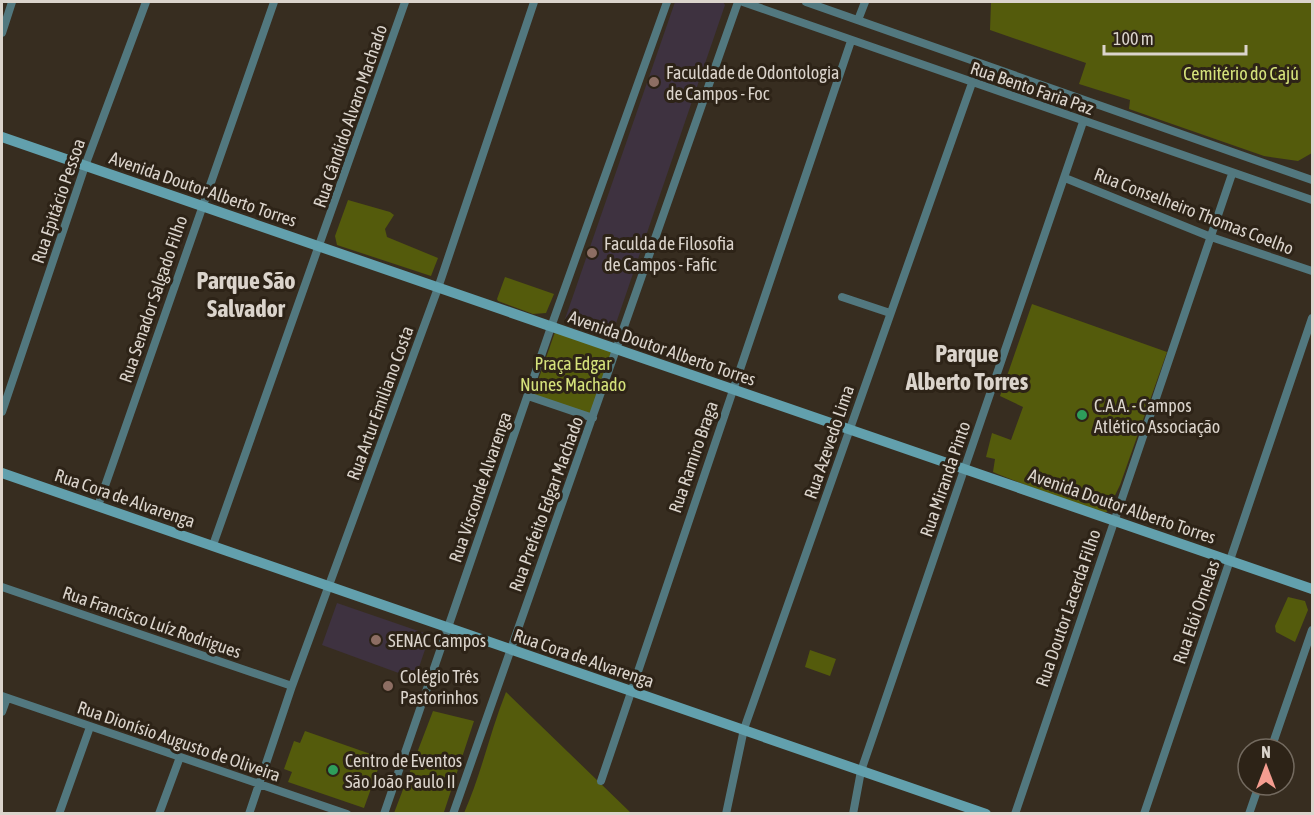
<svg xmlns="http://www.w3.org/2000/svg" width="1314" height="815" viewBox="0 0 1314 815" font-family="'Asap Condensed',sans-serif">
	<rect width="100%" height="100%" fill="#372d20"/>
	<path fill="#3e3240" d="M 675,2 L 723,2 L 725,5 L 612,335 L 565,319 Z
		M 337,603 L 430,635 L 415,679 L 322,645 Z"/>
	<path fill="#545b0c" d="M 991,2 L 1312,2 L 1312,153 L 1298,161 L 1264,156 L 1129,109 L 1130,100 L 1079,84 L 1086,63 L 990,30 Z
		M 348,200 L 390,212 L 394,215 L 385,229 L 387,237 L 438,258 L 431,276 L 337,245 L 335,236 Z
		M 505,277 L 554,294 L 546,313 L 533,314 L 498,301 L 497,299 Z
		M 1032,304 L 1167,352 L 1120,485 L 1107,512 L 1096,512 L 1000,475 L 993,472 L 995,459 L 986,457 L 992,433 L 1011,440 L 1023,407 L 1000,396 Z
		M 555,332 L 613,352 L 591,415 L 533,395 Z
		M 1288,597 L 1305,601 L 1308,610 L 1295,642 L 1276,632 L 1275,626 Z
		M 810,650 L 836,659 L 830,676 L 805,667 Z
		M 506,692 L 631,813 L 464,813 C 481,775 490,732 506,692 Z
		M 433,711 L 474,721 L 444,812 L 394,813 Z
		M 305,731 L 382,758 L 364,808 L 288,782 L 292,772 L 284,769 L 294,741 L 300,743 Z"/>
	<g fill="none" stroke-linecap="round" stroke-linejoin="round">
		<path stroke="#52787f" stroke-width="8" d="M 743,2 L 1312,200
			M 806,2 L 1312,180
			M 858,20 L 865,2
			M 2,33 L 12,2
			M 1065,178 L 1211,237 L 1312,271
			M 842,297 L 890,313
			M 528,396 L 593,418
			M 2,412 L 85,166 L 146,2
			M 98,506 L 274,2
			M 213,545 L 405,2
			M 2,587 L 292,686
			M 2,696 L 347,814
			M 2,712 L 7,698
			M 1271,749 L 1312,630
			M 601,781 L 851,41
			M 59,814 L 90,727
			M 159,814 L 180,757
			M 249,814 L 292,686 L 438,288 L 534,2
			M 384,814 L 551,327 L 667,2
			M 453,814 L 738,2
			M 726,814 L 744,729 L 972,83
			M 853,814 L 861,771 L 1083,122
			M 1015,814 L 1232,174
			M 1144,814 L 1312,318
			M 1249,814 L 1259,785"/>
		<path stroke="#62a0ad" stroke-width="10" d="M 2,137 L 1312,589
			M 2,473 L 986,814"/>
	</g>
	<g fill="#8d6e63" stroke="#2d2317" stroke-width="2">
		<circle cx="654" cy="82" r="6"/>
		<circle cx="592" cy="253" r="6"/>
		<circle cx="376" cy="640" r="6"/>
		<circle cx="388" cy="686" r="6"/>
	</g>
	<g fill="#2e9e5b" stroke="#2d2317" stroke-width="2">
		<circle cx="1082" cy="415" r="6"/>
		<circle cx="333" cy="770" r="6"/>
	</g>
	<g text-anchor="middle" dominant-baseline="central" stroke-width="6" stroke-linejoin="round" paint-order="stroke">
		<g font-size="18" fill="#dbd4cc" stroke="#2d2317" text-anchor="start">
			<text x="666" y="72">Faculdade de Odontologia<tspan x="666" dy="21">de Campos - Foc</tspan></text>
			<text x="604" y="243">Faculda de Filosofia<tspan x="604" dy="21">de Campos - Fafic</tspan></text>
			<text x="1094" y="405">C.A.A. - Campos<tspan x="1094" dy="21">Atlético Associação</tspan></text>
			<text x="388" y="640">SENAC Campos</text>
			<text x="400" y="676">Colégio Três<tspan x="400" dy="21">Pastorinhos</tspan></text>
			<text x="345" y="760">Centro de Eventos<tspan x="345" dy="21">São João Paulo II</tspan></text>
		</g>
		<g font-size="18" fill="#d5e27b" stroke="#2d2317">
			<text x="1241" y="73">Cemitério do Cajú</text>
			<text x="573" y="363">Praça Edgar<tspan x="573" dy="21">Nunes Machado</tspan></text>
		</g>
		<g font-size="18" fill="#dbd4cc" stroke="#2d2317">
			<text transform="translate(1032 88) rotate(19)">Rua Bento Faria Paz</text>
			<text transform="translate(350 116) rotate(-71)">Rua Cândido Alvaro Machado</text>
			<text transform="translate(203 189) rotate(19)">Avenida Doutor Alberto Torres</text>
			<text transform="translate(58 201) rotate(-71)">Rua Epitácio Pessoa</text>
			<text transform="translate(1194 211) rotate(21)">Rua Conselheiro Thomas Coelho</text>
			<text transform="translate(153 299) rotate(-71)">Rua Senador Salgado Filho</text>
			<text transform="translate(662 348) rotate(19)">Avenida Doutor Alberto Torres</text>
			<text transform="translate(380 403) rotate(-70)">Rua Artur Emiliano Costa</text>
			<text transform="translate(829 442) rotate(-71)">Rua Azevedo Lima</text>
			<text transform="translate(693 457) rotate(-71)">Rua Ramiro Braga</text>
			<text transform="translate(945 479) rotate(-71)">Rua Miranda Pinto</text>
			<text transform="translate(480 487) rotate(-71)">Rua Visconde Alvarenga</text>
			<text transform="translate(125 498) rotate(19)">Rua Cora de Alvarenga</text>
			<text transform="translate(546 504) rotate(-70)">Rua Prefeito Edgar Machado</text>
			<text transform="translate(1122 506) rotate(19)">Avenida Doutor Alberto Torres</text>
			<text transform="translate(1068 608) rotate(-71)">Rua Doutor Lacerda Filho</text>
			<text transform="translate(1196 612) rotate(-71)">Rua Elói Ornelas</text>
			<text transform="translate(152 622) rotate(19)">Rua Francisco Luíz Rodrigues</text>
			<text transform="translate(584 658) rotate(19)">Rua Cora de Alvarenga</text>
			<text transform="translate(179 741) rotate(19)">Rua Dionísio Augusto de Oliveira</text>
		</g>
		<g font-size="24" font-weight="bold" fill="#dbd4cc" stroke="#2d2317">
			<text x="246" y="280">Parque São<tspan x="246" dy="28">Salvador</tspan></text>
			<text x="967" y="353">Parque<tspan x="967" dy="28">Alberto Torres</tspan></text>
		</g>
	</g>
	<rect width="1314" height="815" fill="none" stroke="#dbd4cc" stroke-width="6"/>
	<g transform="translate(1266 767)"><circle r="28" fill="#2d2317" stroke="#736a5f" stroke-width="1.5"/>
	<path d="M0-4.5L10 22L0 15L-10 22Z" fill="#f59d90"/>
	<text y="-9" font-size="16" font-weight="bold" text-anchor="middle" fill="#dbd4cc">N</text>
	</g>
	<path d="M1104 45v9h142v-9" fill="none" stroke="#dbd4cc" stroke-width="3"/>
	<text x="1113" y="45" font-size="18" fill="#dbd4cc" stroke="#2d2317" stroke-width="4.5" paint-order="stroke">100 m</text>
</svg>
